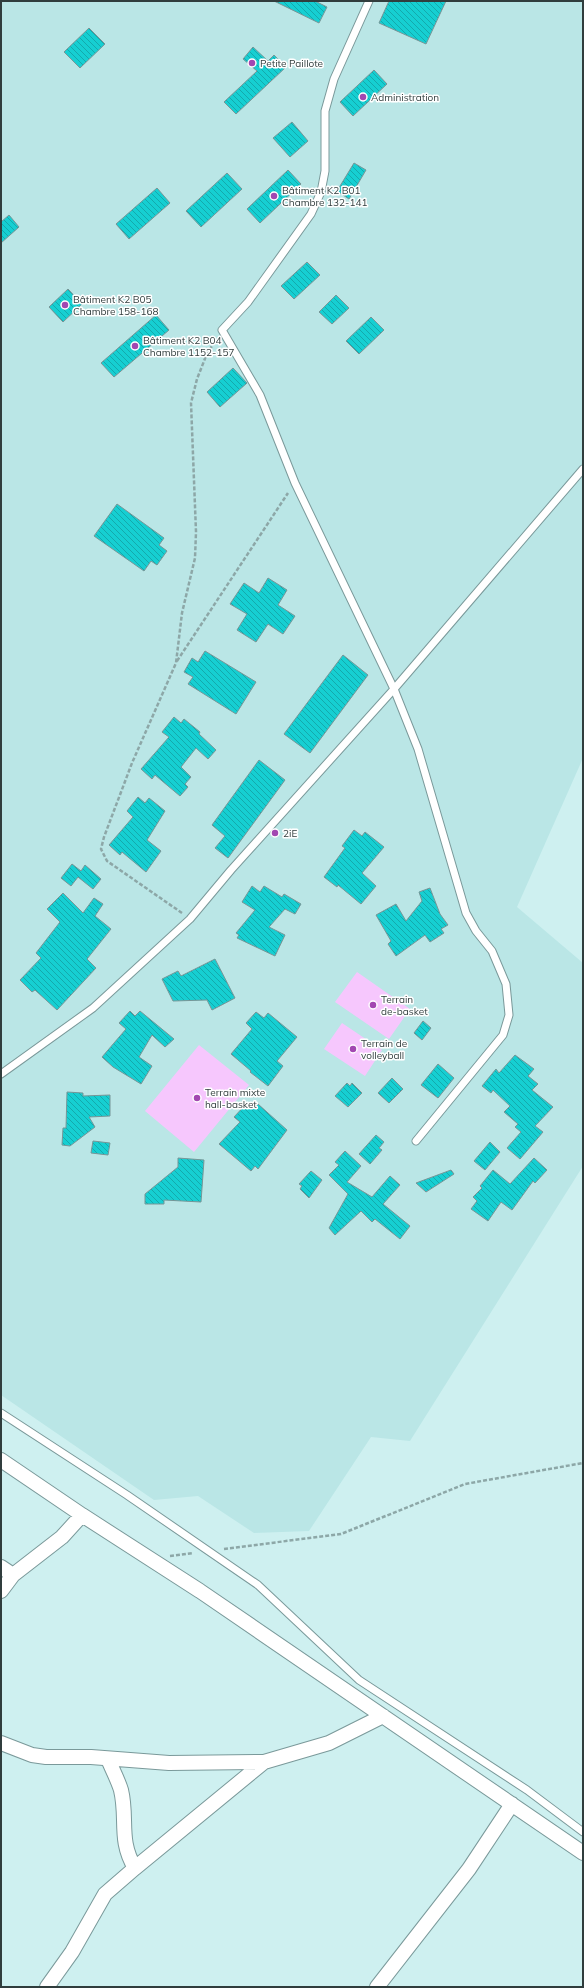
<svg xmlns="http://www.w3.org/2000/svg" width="584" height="1988" viewBox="0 0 584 1988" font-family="Mulish,sans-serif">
	<defs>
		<pattern id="building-back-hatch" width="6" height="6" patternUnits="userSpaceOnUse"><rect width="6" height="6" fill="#16cfd2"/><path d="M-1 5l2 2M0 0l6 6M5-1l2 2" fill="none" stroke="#14a9ac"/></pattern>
	</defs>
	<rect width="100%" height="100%" fill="#cef0f0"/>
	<path fill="#bae6e6" d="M 1,1 L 583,1 L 583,758 L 517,907 L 583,963 L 583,1166 L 410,1441 L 371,1437 L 309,1531 L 254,1533 L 198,1496 L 154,1500 L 1,1395 Z"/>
	<path fill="#f6c7fd" d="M 357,972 L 410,1009 L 389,1039 L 335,1002 Z
		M 342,1023 L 382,1050 L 365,1076 L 324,1049 Z
		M 199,1045 L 249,1085 L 194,1152 L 145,1111 Z"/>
	<path fill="url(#building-back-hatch)" stroke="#779697" d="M 274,1 L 315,1 L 327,7 L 319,23 Z
		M 389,1 L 446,1 L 426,44 L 379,23 Z
		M 89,28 L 105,44 L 80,68 L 64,52 Z
		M 253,47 L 268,61 L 274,55 L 286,67 L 236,114 L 224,102 L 257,71 L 243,59 Z
		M 374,70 L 387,84 L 353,116 L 340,102 Z
		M 292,122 L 308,141 L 290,157 L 273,138 Z
		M 354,163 L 366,170 L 349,199 L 337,191 Z
		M 288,170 L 301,184 L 260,223 L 247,209 Z
		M 227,173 L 242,189 L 201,227 L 186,211 Z
		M 157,188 L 170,203 L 129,239 L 116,224 Z
		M 9,215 L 19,227 L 1,243 L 1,222 Z
		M 307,262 L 320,275 L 294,299 L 281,286 Z
		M 68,289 L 82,304 L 63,322 L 49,307 Z
		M 336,295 L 349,308 L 332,324 L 319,312 Z
		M 156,315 L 169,330 L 114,377 L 101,363 Z
		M 371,317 L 384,330 L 359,354 L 346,341 Z
		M 233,368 L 247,383 L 220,407 L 207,392 Z
		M 117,504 L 164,538 L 159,545 L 167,551 L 157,565 L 151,561 L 144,571 L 94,536 Z
		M 268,578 L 287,590 L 278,605 L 295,616 L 283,634 L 268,624 L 256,642 L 237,630 L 247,614 L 230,604 L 244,583 L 259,593 Z
		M 205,651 L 256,682 L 236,714 L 188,684 L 193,677 L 184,672 L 192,658 L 198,662 Z
		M 343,655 L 368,675 L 310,753 L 284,734 Z
		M 174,717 L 181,723 L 184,719 L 200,732 L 199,734 L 216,750 L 208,759 L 196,748 L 181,767 L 191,777 L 185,784 L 188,787 L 180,796 L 155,775 L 152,779 L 141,769 L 169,737 L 162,732 Z
		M 259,760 L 285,780 L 228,858 L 215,848 L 225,836 L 212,825 Z
		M 138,797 L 145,803 L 149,798 L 165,811 L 147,840 L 161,851 L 146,872 L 122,852 L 120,855 L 109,845 L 133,817 L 127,811 Z
		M 354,830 L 362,836 L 365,832 L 384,847 L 362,873 L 376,886 L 361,904 L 338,885 L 337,887 L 324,877 L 345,848 L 342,846 Z
		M 72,864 L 81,871 L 85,865 L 101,879 L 93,889 L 78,877 L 71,886 L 61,878 Z
		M 252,886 L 260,892 L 264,886 L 282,897 L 284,894 L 301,904 L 295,914 L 285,909 L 269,927 L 285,935 L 275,956 L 237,938 L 239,935 L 236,933 L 255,910 L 242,902 Z
		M 430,888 L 440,914 L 448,925 L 441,929 L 444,933 L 430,942 L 425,935 L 396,956 L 388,944 L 391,941 L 376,915 L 396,904 L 406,921 L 422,901 L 419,892 Z
		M 63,893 L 83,913 L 94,898 L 103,904 L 95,916 L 111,929 L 87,959 L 96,968 L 57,1010 L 35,990 L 32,992 L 20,980 L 41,958 L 36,953 L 60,922 L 47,909 Z
		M 215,959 L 235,998 L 212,1010 L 207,1000 L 173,1001 L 162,979 L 178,971 L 181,976 Z
		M 130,1011 L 135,1016 L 140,1011 L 174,1039 L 165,1047 L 152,1035 L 139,1057 L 152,1066 L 141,1084 L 113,1067 L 102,1057 L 126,1029 L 119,1023 Z
		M 256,1012 L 264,1018 L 268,1013 L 297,1037 L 277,1061 L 283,1066 L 268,1086 L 250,1072 L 251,1071 L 231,1054 L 252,1029 L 246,1023 Z
		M 423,1021 L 431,1028 L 422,1040 L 414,1033 Z
		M 515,1055 L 534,1069 L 528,1076 L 538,1084 L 532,1090 L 553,1107 L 535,1126 L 543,1132 L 520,1159 L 507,1148 L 521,1132 L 515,1127 L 518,1124 L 504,1112 L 510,1106 L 493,1090 L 491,1093 L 482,1086 L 496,1069 L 499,1073 Z
		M 438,1064 L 454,1078 L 438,1098 L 421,1085 Z
		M 392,1078 L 403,1089 L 389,1103 L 378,1093 Z
		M 347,1083 L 350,1086 L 352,1083 L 362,1093 L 348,1107 L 335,1096 Z
		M 67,1092 L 83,1093 L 83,1096 L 110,1095 L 110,1116 L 89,1117 L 95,1127 L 70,1146 L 62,1145 L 63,1128 L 66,1128 Z
		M 247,1103 L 253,1109 L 258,1104 L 287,1130 L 258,1169 L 255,1166 L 251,1171 L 219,1144 L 240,1122 L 234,1117 Z
		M 376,1135 L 384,1142 L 379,1148 L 382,1150 L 370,1164 L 359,1154 Z
		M 93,1141 L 110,1143 L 108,1155 L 91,1153 Z
		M 490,1142 L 500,1152 L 485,1170 L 474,1161 Z
		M 345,1151 L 361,1166 L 347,1182 L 372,1197 L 390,1176 L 400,1185 L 383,1204 L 410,1226 L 400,1239 L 375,1219 L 372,1222 L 361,1211 L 335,1235 L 329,1228 L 348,1194 L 329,1175 L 339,1165 L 335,1162 Z
		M 178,1158 L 204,1160 L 201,1202 L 164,1200 L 164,1204 L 145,1204 L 145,1194 L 178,1167 Z
		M 534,1158 L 547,1170 L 535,1183 L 533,1181 L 512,1210 L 501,1202 L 488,1221 L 471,1209 L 477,1201 L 473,1197 L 482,1188 L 480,1186 L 493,1170 L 510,1184 Z
		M 451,1170 L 454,1174 L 426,1192 L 416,1183 Z
		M 311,1171 L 322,1180 L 309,1198 L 300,1189 L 302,1186 L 299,1184 Z"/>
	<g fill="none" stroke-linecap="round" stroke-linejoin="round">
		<g stroke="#7a999a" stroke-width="9">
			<path id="service" d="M 369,1 L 334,79 L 325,111 L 325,171 L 321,192 L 311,214 L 248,302 L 222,330 L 260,395 L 295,483 L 394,689 L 418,749 L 466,913 L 476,931 L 492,951 L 506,984 L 509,1015 L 503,1035 L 416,1141
				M 1,1074 L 93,1008 L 190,919 L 231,870 L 394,689 L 583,469
				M 1,1413 L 127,1495 L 258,1585 L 359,1680 L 527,1790 L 583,1832"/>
		</g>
		<g stroke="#7a999a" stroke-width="16">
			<path id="minor" d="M 1,1460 L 82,1515 L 200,1591 L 583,1853
				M 1,1567 L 13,1575
				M 1,1591 L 13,1575 L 62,1537 L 82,1515
				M 1,1743 L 32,1755 L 46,1757 L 91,1757 L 169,1763 L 264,1762 L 329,1743 L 383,1716
				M 108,1759 C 112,1769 118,1780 121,1790 C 128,1819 118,1840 135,1868 L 264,1762
				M 47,1987 L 72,1952 L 105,1894 L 135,1868
				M 377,1987 L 469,1869 L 512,1804"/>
		</g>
		<path stroke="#8da7a7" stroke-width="2.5" stroke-dasharray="4 2" stroke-linecap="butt" d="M 177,661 L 288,493
			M 182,913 L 107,861 L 101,849 L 104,837 L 132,763 L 176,663 L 182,613 L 195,558 L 196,532 L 191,403 L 197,379 L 206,356 L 216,339
			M 224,1549 L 341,1534 L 465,1484 L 583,1463
			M 170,1556 L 193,1553"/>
		<use href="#service" stroke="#fff" stroke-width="7"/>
		<use href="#minor" stroke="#fff" stroke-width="14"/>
	</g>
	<g fill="#a247b1" stroke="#fff" stroke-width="1.5">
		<circle cx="252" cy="63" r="4"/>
		<circle cx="363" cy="97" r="4"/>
		<circle cx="274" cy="196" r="4"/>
		<circle cx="65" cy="305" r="4"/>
		<circle cx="135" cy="346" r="4"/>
		<circle cx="275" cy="833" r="4"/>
		<circle cx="373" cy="1005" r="4"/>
		<circle cx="353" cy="1049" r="4"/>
		<circle cx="197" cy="1098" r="4"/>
	</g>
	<g text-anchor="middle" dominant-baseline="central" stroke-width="3" stroke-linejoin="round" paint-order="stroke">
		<g font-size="10" fill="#303d3d" stroke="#fff" text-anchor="start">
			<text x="260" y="63">Petite Paillote</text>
			<text x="371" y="97">Administration</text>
			<text x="282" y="190">Bâtiment K2 B01<tspan x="282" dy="12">Chambre 132-141</tspan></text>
			<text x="73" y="299">Bâtiment K2 B05<tspan x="73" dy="12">Chambre 158-168</tspan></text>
			<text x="143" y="340">Bâtiment K2 B04<tspan x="143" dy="12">Chambre 1152-157</tspan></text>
			<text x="283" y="833">2iE</text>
			<text x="381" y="999">Terrain<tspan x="381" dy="12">de-basket</tspan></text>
			<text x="361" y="1043">Terrain de<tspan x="361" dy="12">volleyball</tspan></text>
			<text x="205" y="1092">Terrain mixte<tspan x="205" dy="12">hall-basket</tspan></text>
		</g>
	</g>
	<rect width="584" height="1988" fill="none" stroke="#303d3d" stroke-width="4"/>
</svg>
